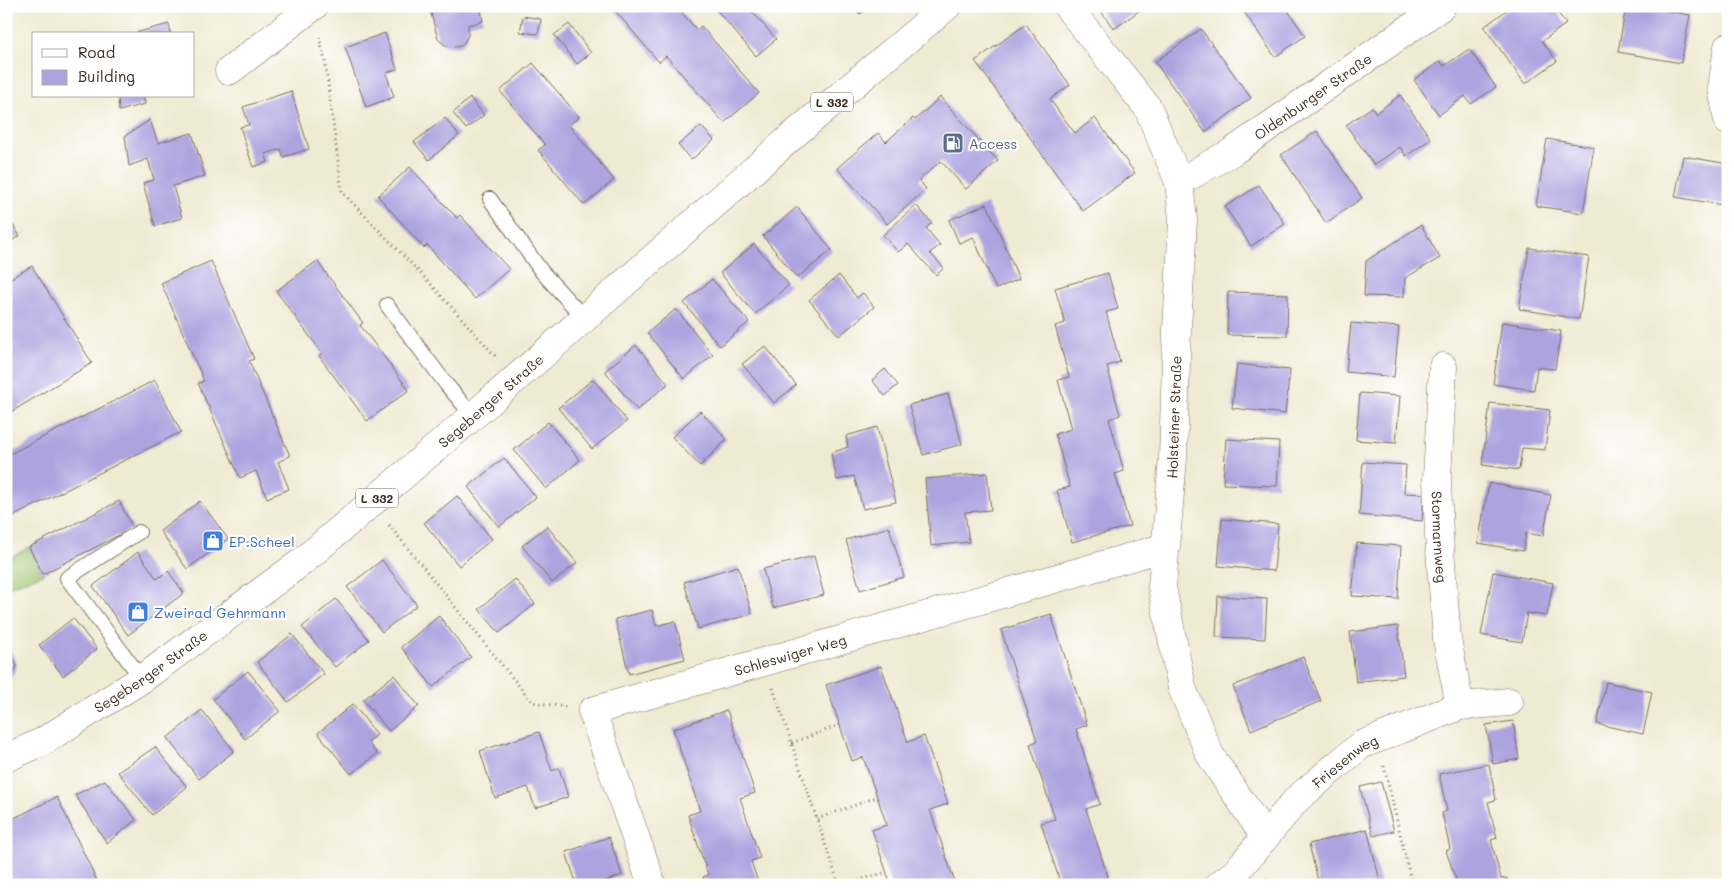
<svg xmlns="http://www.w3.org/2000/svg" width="1734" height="891" viewBox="0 0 1734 891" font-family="Mali,sans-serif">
	<rect width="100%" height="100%" fill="#fff"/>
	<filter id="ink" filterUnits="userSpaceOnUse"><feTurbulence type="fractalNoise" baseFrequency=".02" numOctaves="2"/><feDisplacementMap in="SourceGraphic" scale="10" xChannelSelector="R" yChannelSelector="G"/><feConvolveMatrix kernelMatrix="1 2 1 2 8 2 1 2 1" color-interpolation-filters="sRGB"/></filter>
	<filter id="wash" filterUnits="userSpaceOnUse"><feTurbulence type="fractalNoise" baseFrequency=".0096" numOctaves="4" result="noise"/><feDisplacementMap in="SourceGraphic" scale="20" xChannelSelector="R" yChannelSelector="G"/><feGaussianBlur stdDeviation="1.12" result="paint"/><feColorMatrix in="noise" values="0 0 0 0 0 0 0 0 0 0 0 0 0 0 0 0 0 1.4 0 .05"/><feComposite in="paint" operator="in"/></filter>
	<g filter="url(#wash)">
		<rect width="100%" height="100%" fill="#efead2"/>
		<path fill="#9ec36e" stroke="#6c7646" d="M 29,547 L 43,574 L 6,588 L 6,560 Z"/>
		<g id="blocks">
			<path fill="#aca3df" d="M 429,6 L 480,6 L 483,21 L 468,25 L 468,36 L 462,45 L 457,47 L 446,46 L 438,39 Z
				M 611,6 L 676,6 L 697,30 L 701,26 L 759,93 L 724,123 L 666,56 L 659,62 Z
				M 713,6 L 747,6 L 776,39 L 756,56 Z
				M 853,6 L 870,6 L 860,14 Z
				M 1097,6 L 1137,6 L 1140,10 L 1114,29 Z
				M 1255,6 L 1285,6 L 1305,36 L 1275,57 L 1245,13 Z
				M 1512,6 L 1553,6 L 1566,24 L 1542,41 L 1557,61 L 1525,84 L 1484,27 Z
				M 1626,6 L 1639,6 L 1690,15 L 1681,63 L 1618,52 Z
				M 523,16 L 541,19 L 538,34 L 520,32 Z
				M 169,24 L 171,34 L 135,34 L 135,33 Z
				M 569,24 L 591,53 L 577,64 L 554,35 Z
				M 1026,24 L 1070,85 L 1050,99 L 1061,115 L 1075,133 L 1095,118 L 1135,173 L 1083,211 L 975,61 Z
				M 1201,29 L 1251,98 L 1205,132 L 1155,62 Z
				M 385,33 L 397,69 L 386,73 L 394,97 L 366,107 L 345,47 Z
				M 1469,49 L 1496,87 L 1471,104 L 1465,96 L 1439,115 L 1414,80 L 1440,61 L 1444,66 Z
				M 533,63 L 579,117 L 569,125 L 614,180 L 584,205 L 538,150 L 545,145 L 500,91 Z
				M 291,91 L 309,149 L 283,157 L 281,149 L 265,154 L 268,162 L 253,167 L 240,127 L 249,125 L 243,107 Z
				M 1400,95 L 1431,139 L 1406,156 L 1400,147 L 1374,165 L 1346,125 L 1372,107 L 1376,113 Z
				M 143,96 L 145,104 L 119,111 L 118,97 Z
				M 940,97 L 998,161 L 966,189 L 941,161 L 919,180 L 926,189 L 887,224 L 837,168 L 878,133 L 886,142 L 913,118 L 915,120 Z
				M 470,98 L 484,115 L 466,129 L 453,113 Z
				M 6,102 L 12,112 L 6,116 Z
				M 445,118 L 459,135 L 429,160 L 414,142 Z
				M 150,120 L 158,143 L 192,133 L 205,176 L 173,186 L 182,218 L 155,226 L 143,183 L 154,180 L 148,159 L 129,166 L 125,136 Z
				M 701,126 L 714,140 L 691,160 L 678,145 Z
				M 1317,131 L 1362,198 L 1326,223 L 1281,155 Z
				M 1547,139 L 1594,147 L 1583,213 L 1536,206 Z
				M 1683,156 L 1728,164 L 1728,206 L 1675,197 Z
				M 410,167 L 457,218 L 460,215 L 509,269 L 475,299 L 427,245 L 424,248 L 378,196 Z
				M 1259,185 L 1285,224 L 1251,246 L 1225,207 Z
				M 987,204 L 1019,279 L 996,289 L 973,237 L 959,243 L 949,220 Z
				M 916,205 L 932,223 L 926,228 L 940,245 L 930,253 L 944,268 L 936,275 L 908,244 L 898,252 L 883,235 Z
				M 797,207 L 832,250 L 797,278 L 763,236 Z
				M 6,214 L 20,236 L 6,244 Z
				M 1421,225 L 1440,258 L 1405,278 L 1404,297 L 1364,296 L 1366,261 Z
				M 754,244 L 789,285 L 755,314 L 720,273 Z
				M 1529,248 L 1589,257 L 1579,319 L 1519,309 Z
				M 211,261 L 254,359 L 249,361 L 290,456 L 278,462 L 289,489 L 267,498 L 256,471 L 240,478 L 198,383 L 204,381 L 161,283 Z
				M 317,261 L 363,323 L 360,325 L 409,390 L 367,421 L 319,356 L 322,353 L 276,291 Z
				M 32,266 L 92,363 L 6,415 L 6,281 Z
				M 1108,273 L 1118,309 L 1106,312 L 1120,362 L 1107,366 L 1120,415 L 1109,419 L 1124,471 L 1115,474 L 1130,526 L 1072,542 L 1057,490 L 1070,487 L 1055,434 L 1071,429 L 1058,380 L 1069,377 L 1055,326 L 1065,323 L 1055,288 Z
				M 839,275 L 857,298 L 863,293 L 874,307 L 839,336 L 809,300 Z
				M 712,279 L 749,322 L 720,346 L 684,303 Z
				M 1228,292 L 1288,294 L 1287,336 L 1227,335 Z
				M 676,309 L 713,355 L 684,379 L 647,333 Z
				M 1502,322 L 1561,331 L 1555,369 L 1537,367 L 1534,390 L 1493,384 Z
				M 1351,323 L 1399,327 L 1394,377 L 1346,372 Z
				M 636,345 L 668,384 L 637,410 L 605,371 Z
				M 765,346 L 796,385 L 774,403 L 742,364 Z
				M 1237,364 L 1290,370 L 1285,414 L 1232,408 Z
				M 885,369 L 898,385 L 885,396 L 872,380 Z
				M 593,379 L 627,421 L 592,449 L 558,408 Z
				M 155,380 L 181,432 L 6,520 L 6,456 Z
				M 1360,393 L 1400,396 L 1396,443 L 1356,440 Z
				M 948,394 L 962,444 L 923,455 L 909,405 Z
				M 1490,403 L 1550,410 L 1545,450 L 1522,448 L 1519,470 L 1482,465 Z
				M 700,411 L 727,439 L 700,466 L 672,437 Z
				M 548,422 L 580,460 L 546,489 L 514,450 Z
				M 877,427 L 896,502 L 863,509 L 854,476 L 837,480 L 831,453 L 848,447 L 846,436 Z
				M 1226,439 L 1279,442 L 1277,486 L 1223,484 Z
				M 504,458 L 536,497 L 499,527 L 468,487 Z
				M 1363,462 L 1406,465 L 1404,493 L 1424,494 L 1422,521 L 1359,515 Z
				M 987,473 L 991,510 L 965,512 L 969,542 L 931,546 L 925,479 Z
				M 1489,483 L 1551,495 L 1543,536 L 1526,533 L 1523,551 L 1478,543 Z
				M 457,496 L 492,539 L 459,566 L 424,523 Z
				M 119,501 L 133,528 L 43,574 L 29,547 Z
				M 200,501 L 228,539 L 187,569 L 160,531 Z
				M 1222,519 L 1278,524 L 1274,571 L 1218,566 Z
				M 547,526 L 577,563 L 552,583 L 522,546 Z
				M 889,527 L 904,577 L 860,590 L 846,540 Z
				M 1357,543 L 1401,546 L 1398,599 L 1352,596 Z
				M 138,552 L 157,579 L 168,571 L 184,593 L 128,635 L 93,586 Z
				M 814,556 L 824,595 L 773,608 L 763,569 Z
				M 382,560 L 417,605 L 382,632 L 347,587 Z
				M 738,566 L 752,614 L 698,629 L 684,582 Z
				M 1493,572 L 1553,583 L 1547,616 L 1527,613 L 1522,642 L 1481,635 Z
				M 515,579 L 535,604 L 499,633 L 479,609 Z
				M 1218,596 L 1267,599 L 1265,639 L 1216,637 Z
				M 336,599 L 369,640 L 335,667 L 302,627 Z
				M 652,610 L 656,626 L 675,621 L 685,659 L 629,674 L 615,619 Z
				M 1051,614 L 1087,725 L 1076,729 L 1100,804 L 1086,809 L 1108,877 L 1085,885 L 1061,885 L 1041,823 L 1055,819 L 1030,744 L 1037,741 L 1001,630 Z
				M 439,616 L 471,657 L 433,687 L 401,647 Z
				M 73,618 L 97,649 L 63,676 L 39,645 Z
				M 1398,626 L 1404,676 L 1356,682 L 1350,632 Z
				M 292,634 L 324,674 L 288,702 L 257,662 Z
				M 6,638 L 17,666 L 6,687 Z
				M 1303,657 L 1321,701 L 1251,730 L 1233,686 Z
				M 881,666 L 908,742 L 924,736 L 948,804 L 930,810 L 956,885 L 891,885 L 872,830 L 887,825 L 863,757 L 852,761 L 826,685 Z
				M 248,671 L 280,711 L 245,739 L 213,699 Z
				M 394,675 L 419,706 L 389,731 L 363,700 Z
				M 1606,682 L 1652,692 L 1643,734 L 1597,724 Z
				M 353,704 L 377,735 L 368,742 L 377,754 L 351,774 L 318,733 Z
				M 202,710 L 234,751 L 199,779 L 167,738 Z
				M 727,710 L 755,793 L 740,798 L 760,858 L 751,861 L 759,885 L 705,885 L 703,877 L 708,875 L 688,815 L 700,811 L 673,729 Z
				M 1513,721 L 1519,759 L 1493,764 L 1486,725 Z
				M 539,732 L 552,771 L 559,768 L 568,797 L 535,808 L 528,787 L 495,798 L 480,751 Z
				M 155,747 L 187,787 L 152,815 L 118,772 Z
				M 1489,764 L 1496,800 L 1488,802 L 1497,838 L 1491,840 L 1501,879 L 1507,878 L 1508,885 L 1458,885 L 1446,851 L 1450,849 L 1442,813 L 1447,811 L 1439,774 Z
				M 105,780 L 136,820 L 107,843 L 75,795 Z
				M 1381,782 L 1394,831 L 1373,836 L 1360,787 Z
				M 57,797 L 99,885 L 9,885 L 6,878 L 6,822 Z
				M 1367,829 L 1381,885 L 1319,885 L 1309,844 Z
				M 609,837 L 622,875 L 596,885 L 577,885 L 566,852 Z"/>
		</g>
	</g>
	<g filter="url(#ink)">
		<use href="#blocks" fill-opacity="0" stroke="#7a6d5d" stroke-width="1"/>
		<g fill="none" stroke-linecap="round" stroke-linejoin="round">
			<g stroke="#7a6d5d" stroke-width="16">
				<path id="lane" d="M 490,199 L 542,272 L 585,319
					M 387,305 L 446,384 L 473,416
					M 139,532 L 67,578 L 142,679"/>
			</g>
			<g stroke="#7a6d5d" stroke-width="29">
				<g id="street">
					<path d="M 1067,6 L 1148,108 L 1179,182 L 1183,220 L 1177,329 L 1173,458 L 1162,587 L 1182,688 L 1210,755 L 1265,837"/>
					<path d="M 1728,47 L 1722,88 L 1728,121"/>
					<path d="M 229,71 L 314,6"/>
					<path id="s1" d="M 1179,182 L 1232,152 L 1442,6"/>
					<path id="s2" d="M 1443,367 L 1437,478 L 1439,537 L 1447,639 L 1460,706"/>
					<path id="s3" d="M 652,885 L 592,711 L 1166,547"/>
					<path id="s4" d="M 1219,885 L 1235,873 L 1297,799 L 1361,745 L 1460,706 L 1509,702"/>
				</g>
			</g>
			<g stroke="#7a6d5d" stroke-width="29">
				<g id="primary">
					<path id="s5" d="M 6,758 L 42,742 L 142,679 L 303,561 L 473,416 L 797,132 L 947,6"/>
				</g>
			</g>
			<path stroke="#7a6d5d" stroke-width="3" stroke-dasharray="1 4" stroke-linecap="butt" d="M 319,37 L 325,61 L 342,192 L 428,281 L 497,358
				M 389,525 L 532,702 L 566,707
				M 773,688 L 839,885
				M 792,743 L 839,725
				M 1384,766 L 1412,885
				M 817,819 L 877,797
				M 1267,878 L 1268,885
				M 844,885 L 883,873"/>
			<use href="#lane" stroke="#fff" stroke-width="14"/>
			<use href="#street" stroke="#fff" stroke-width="28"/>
			<use href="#primary" stroke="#fff" stroke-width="28"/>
		</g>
	</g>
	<defs>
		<g id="fuel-square" transform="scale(1.125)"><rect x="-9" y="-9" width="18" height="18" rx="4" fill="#5c6f8a" stroke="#fff"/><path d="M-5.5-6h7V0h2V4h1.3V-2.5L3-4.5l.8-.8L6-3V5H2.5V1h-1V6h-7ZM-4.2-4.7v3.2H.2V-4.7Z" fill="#fff"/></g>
		<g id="shop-square" transform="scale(1.125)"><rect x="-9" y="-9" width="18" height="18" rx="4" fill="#3f7fe0" stroke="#fff"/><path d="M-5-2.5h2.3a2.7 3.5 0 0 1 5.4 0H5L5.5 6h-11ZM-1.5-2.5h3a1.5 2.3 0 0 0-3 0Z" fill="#fff"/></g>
	</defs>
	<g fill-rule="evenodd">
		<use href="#fuel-square" x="953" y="143"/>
		<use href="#shop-square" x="213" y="541"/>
		<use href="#shop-square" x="138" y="612"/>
	</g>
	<g text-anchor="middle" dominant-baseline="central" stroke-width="4.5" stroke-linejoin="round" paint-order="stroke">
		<g fill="#fff" stroke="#766a62" stroke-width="1">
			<rect x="811" y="92.5" width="42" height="19" rx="4"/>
			<rect x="356" y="488.5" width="42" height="19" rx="4"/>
		</g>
		<g font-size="12" font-weight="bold" fill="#3b2a1e">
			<text x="832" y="102">L 332</text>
			<text x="377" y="498">L 332</text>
		</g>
		<g font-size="14" fill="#3b2a1e" stroke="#fff">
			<text stroke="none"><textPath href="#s1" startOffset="159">Oldenburger Straße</textPath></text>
			<text stroke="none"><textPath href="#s5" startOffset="604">Segeberger Straße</textPath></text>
			<text transform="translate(1174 417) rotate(-88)">Holsteiner Straße</text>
			<text stroke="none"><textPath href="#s2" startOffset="170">Stormarnweg</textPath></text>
			<text stroke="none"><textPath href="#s3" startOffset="390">Schleswiger Weg</textPath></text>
			<text stroke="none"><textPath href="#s5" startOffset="169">Segeberger Straße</textPath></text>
			<text stroke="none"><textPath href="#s4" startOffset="178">Friesenweg</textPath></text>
		</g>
		<g font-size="14" fill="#4e5e75" stroke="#fff" text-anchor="start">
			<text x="969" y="143">Access</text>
		</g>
		<g font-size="14" fill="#366cbe" stroke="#fff" text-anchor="start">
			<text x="229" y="541">EP:Scheel</text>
			<text x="154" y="612">Zweirad Gehrmann</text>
		</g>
	</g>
	<rect width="1734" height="891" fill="none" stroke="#fff" stroke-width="25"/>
	<rect x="32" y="32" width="162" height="65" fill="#ffffff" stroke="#b1aaa5"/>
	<rect x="42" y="49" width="25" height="8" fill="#ffffff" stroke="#b1aaa5"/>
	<text x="78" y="58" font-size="15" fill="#3b2a1e">Road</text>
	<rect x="42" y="70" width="25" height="15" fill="#aca3df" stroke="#b1aaa5"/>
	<text x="78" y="82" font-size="15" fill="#3b2a1e">Building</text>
</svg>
